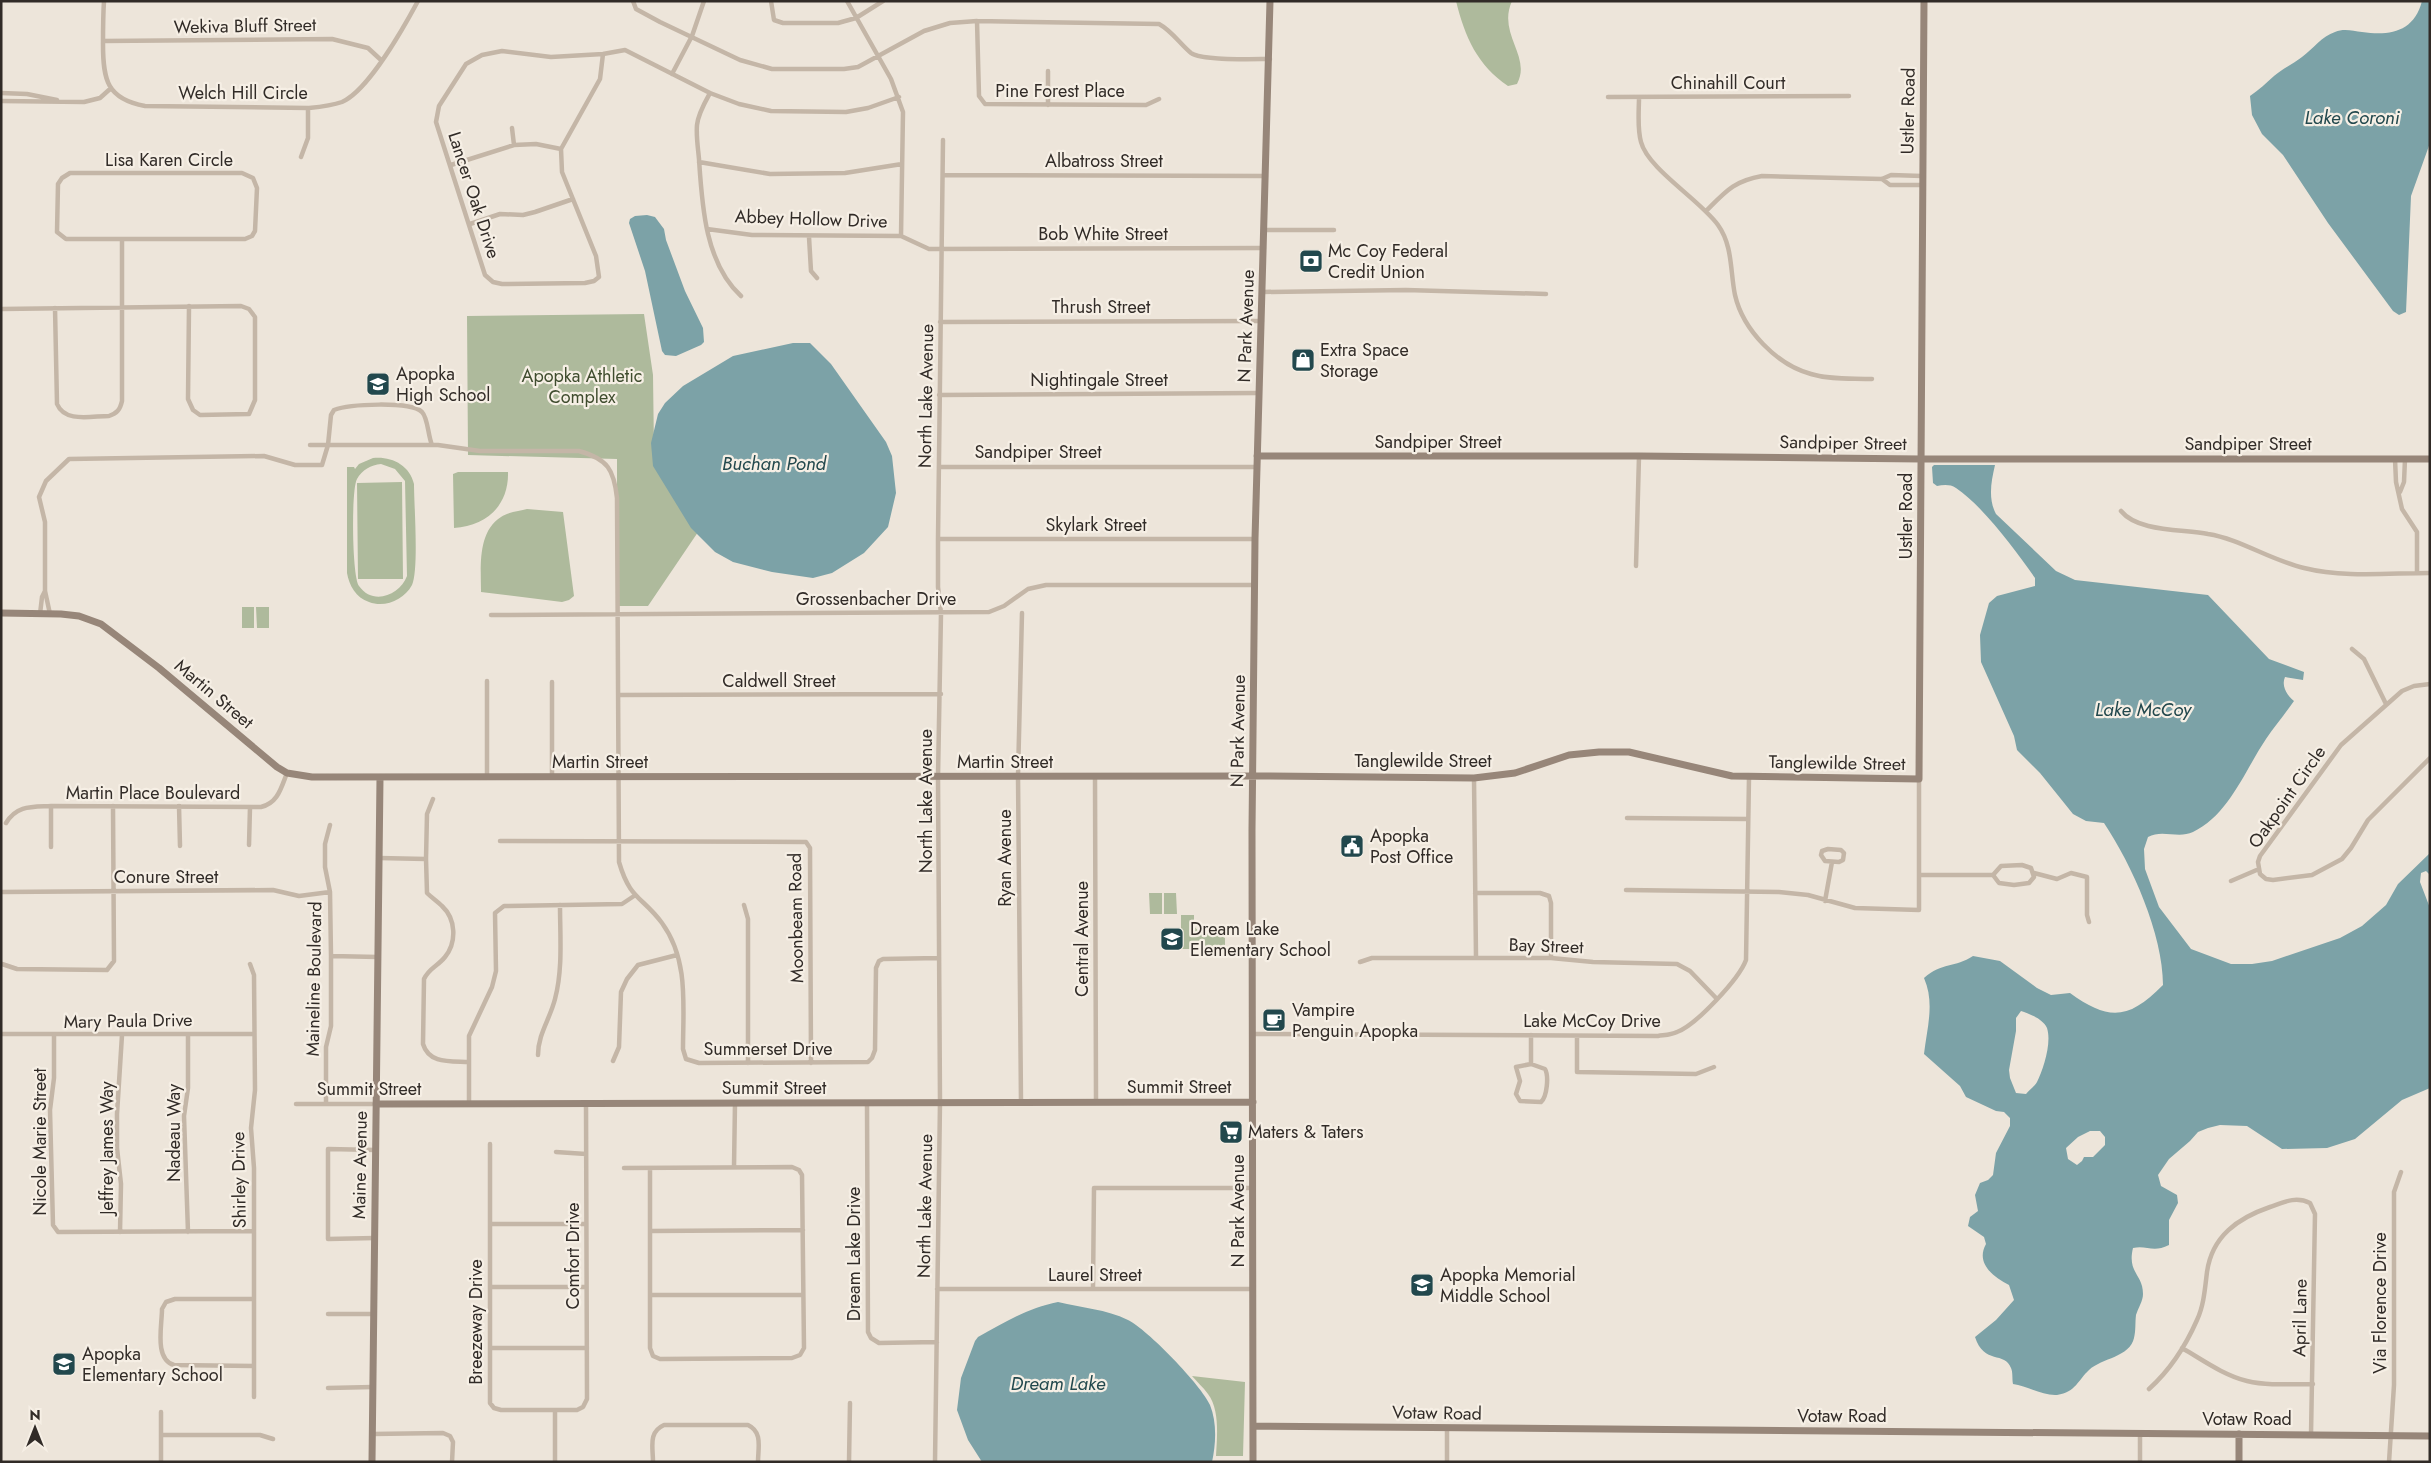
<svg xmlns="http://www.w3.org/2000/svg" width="2431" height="1463" viewBox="0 0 2431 1463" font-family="Jost,sans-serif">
	<rect width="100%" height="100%" fill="#ede5da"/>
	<path fill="#aeba9c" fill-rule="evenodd" d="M 1456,1 L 1512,1 C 1497,34 1532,56 1517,84 L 1508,86 C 1477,65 1465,37 1456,1 Z
		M 644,314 L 653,375 L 654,451 L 717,504 L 648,606 L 617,606 L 617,459 L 468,455 L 467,316 Z
		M 373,458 C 391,456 410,465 414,484 C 414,505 419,569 412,585 C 404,600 385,608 369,602 C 356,598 349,585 347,573 L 347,467 L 354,467 L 355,469 L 359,464 ZM 381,464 L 395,469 L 405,481 L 407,576 C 400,595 373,606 359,586 C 352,577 351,489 357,479 C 362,470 371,465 381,464 Z
		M 458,472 L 508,472 C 509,506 486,526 454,528 L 453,474 Z
		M 402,482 L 403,579 L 358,579 L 357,483 Z
		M 527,509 L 563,512 L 574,596 L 569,600 L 562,602 L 481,592 C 481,568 477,532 501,517 C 508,512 520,511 527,509 Z
		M 242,607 L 254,607 L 254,628 L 242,628 Z
		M 256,607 L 269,607 L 269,628 L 257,628 Z
		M 1149,893 L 1162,893 L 1162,914 L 1150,914 Z
		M 1164,893 L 1176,893 L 1177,914 L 1164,914 Z
		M 1181,915 L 1194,915 L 1194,926 L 1199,932 L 1219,932 L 1225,938 L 1225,949 L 1181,949 Z
		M 1192,1376 L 1245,1382 L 1243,1456 L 1216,1456 C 1217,1437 1220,1410 1208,1394 C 1203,1387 1197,1382 1192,1376 Z"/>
	<path fill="#7ca2a7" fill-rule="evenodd" d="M 2422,1 L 2430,1 L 2430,143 L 2411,196 L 2406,312 L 2399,315 L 2393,311 L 2328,223 L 2283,155 L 2262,134 L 2252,115 L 2250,96 C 2259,90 2266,83 2274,76 C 2282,69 2293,64 2302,57 C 2313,49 2322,36 2335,32 C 2344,28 2353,31 2362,32 C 2390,36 2414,32 2422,1 Z
		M 647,215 L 655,217 L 664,229 L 666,240 L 685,291 L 703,328 L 704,342 L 701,345 L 676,356 L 665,355 L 662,351 L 645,271 L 629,223 L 630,219 L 635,216 Z
		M 793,343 L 810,343 L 831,364 L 886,442 L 892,456 L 896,493 L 888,527 L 864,553 L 832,573 L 813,578 L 772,572 L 733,562 L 715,552 L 691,528 L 653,466 L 651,443 L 658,414 L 665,403 L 683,386 L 733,356 Z
		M 1934,465 L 1995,465 C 1991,482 1988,499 1996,514 L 2056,571 L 2075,580 L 2208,595 L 2269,659 L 2304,672 L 2303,680 L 2285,677 C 2281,686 2287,695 2294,701 C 2285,714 2275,726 2266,739 C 2245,770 2229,815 2193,832 C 2178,839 2162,829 2148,837 L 2144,849 L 2145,869 L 2159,907 L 2191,949 L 2231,964 L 2252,964 L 2272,961 L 2340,938 L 2362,926 L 2386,905 L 2398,884 L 2430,853 L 2430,875 L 2426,871 L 2421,873 L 2420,882 L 2430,908 L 2430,1088 L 2402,1100 L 2355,1139 L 2327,1148 L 2282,1149 L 2247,1126 L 2220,1125 L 2208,1128 L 2198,1132 L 2190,1141 L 2169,1159 L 2158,1175 L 2161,1186 L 2177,1195 L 2178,1203 L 2169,1220 L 2169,1245 C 2153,1253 2147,1245 2133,1248 C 2127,1273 2143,1274 2143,1294 C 2143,1301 2138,1308 2136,1315 C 2135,1323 2136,1330 2134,1338 C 2130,1357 2102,1358 2089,1370 C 2078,1380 2076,1392 2057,1395 C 2043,1396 2027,1386 2013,1384 C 2012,1379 2013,1372 2011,1368 C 2005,1351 1984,1365 1975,1337 L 1996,1320 L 2014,1300 L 2009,1285 C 1994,1277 1975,1264 1986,1244 L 1984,1237 L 1968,1226 L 1970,1217 L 1978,1211 L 1975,1195 L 1980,1183 L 1988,1180 L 1993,1175 L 1996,1153 L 2010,1126 L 2010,1118 L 2004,1112 L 1996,1111 L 1966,1097 L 1960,1086 L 1924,1054 C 1927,1028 1935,1003 1924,978 C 1942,962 1955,968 1973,956 L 2000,961 L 2037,988 L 2051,995 L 2070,993 C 2110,1022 2129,1019 2163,985 C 2163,934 2132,865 2104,823 L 2086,821 L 2073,814 L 2040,773 L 2017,750 L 2014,736 L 1981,662 L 1980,635 L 1989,603 L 1997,596 L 2035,586 L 2035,578 C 2016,551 1983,506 1956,488 C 1950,484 1943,485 1937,486 L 1933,483 L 1932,467 ZM 2021,1011 C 2030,1014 2043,1019 2047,1028 C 2052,1043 2043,1070 2037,1082 C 2034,1087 2029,1090 2026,1094 L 2016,1093 L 2010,1078 L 2009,1070 L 2016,1031 L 2016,1018 ZM 2090,1131 L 2100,1131 L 2105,1137 L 2105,1145 L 2093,1157 L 2084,1157 L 2082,1161 L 2077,1165 L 2068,1159 L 2066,1148 L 2078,1137 Z
		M 1058,1302 C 1082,1308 1106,1309 1128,1320 C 1147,1329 1202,1386 1210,1405 C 1217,1422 1216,1444 1212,1462 L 982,1462 L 968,1440 L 957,1410 L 961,1378 L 975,1341 L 978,1337 C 1005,1322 1028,1308 1058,1302 Z"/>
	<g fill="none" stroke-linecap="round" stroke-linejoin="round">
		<path stroke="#c4b6a7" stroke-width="4.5" d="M 104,1 C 103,16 103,30 103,44 C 103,80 107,99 145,106 L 308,108 C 319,107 331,106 342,102 C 368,91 404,27 418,1
			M 633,1 L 636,9 L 660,22 L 740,60 L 772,69 L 844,69 L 858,67 L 924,31 L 950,23 L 977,21 L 1159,24 C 1172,31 1180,44 1191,53 C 1202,61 1254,59 1270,59
			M 771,1 L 774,20 L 783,23 L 838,23 L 856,18 L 883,1
			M 847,1 L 891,79 L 903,112 L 901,236
			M 977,21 L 979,96 L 985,104 L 1146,105 L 1159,99
			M 103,41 L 332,39 L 368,48 L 381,60
			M 603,54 L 600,79 L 561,149 L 562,172 L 596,256 L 599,277 L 594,281 L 585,283 L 502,284 L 493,282 L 485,275 L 436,122 L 439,106 L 466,64 L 482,55 L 502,51 L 551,57 L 603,54 L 625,50 L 710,93 L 739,104 L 771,111 L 846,112 L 868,108 L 899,97
			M 1048,71 L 1048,105
			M 672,74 L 692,36 L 704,1
			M 1,93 L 27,94 L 57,100
			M 710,93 C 705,102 698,114 697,125 C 696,136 698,148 699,159 C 702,205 705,263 741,296
			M 1608,97 L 1849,96
			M 1639,97 C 1639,111 1637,128 1641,142 C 1648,169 1700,200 1718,225 C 1733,246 1730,271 1735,295 C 1743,330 1777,365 1811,374 C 1831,380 1852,378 1872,379
			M 1,101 L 84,102 L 100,98 L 110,89
			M 512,128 L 514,145
			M 301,157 L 308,138 L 308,108
			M 699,162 L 770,174 L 845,173 L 902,164
			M 451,165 L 514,145 L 536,144 L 561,149
			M 70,173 L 242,173 L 253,178 L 257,188 L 255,231 L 252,236 L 245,239 L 66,239 L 57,232 L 58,184 L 62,178 Z
			M 943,175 L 1266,176
			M 1882,179 L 1890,185 L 1922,185
			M 1706,211 C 1726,191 1734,181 1762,176 L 1882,179 L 1891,175 L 1922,176
			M 470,224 L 500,214 L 523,215 L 535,212 L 573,199
			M 707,229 L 752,235 L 901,236 L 929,249 L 1264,248
			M 1265,230 L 1334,230
			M 809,237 L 811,271 L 817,278
			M 1263,292 L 1406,290 L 1546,294
			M 55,308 L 57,404 C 65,423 91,416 109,416 C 117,413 120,410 122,401 L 122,240
			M 1,309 L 241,306 L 249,309 L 255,317 L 255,400 L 249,414 L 200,415 L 193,410 L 188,399 L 189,306
			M 940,322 L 1262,321
			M 939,395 L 1259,393
			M 310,445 L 438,445 L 480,451 L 579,451 C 608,459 614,470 617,498 L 619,862 C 630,900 642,896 662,923 C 689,960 683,1006 683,1049 L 686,1059 L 699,1063 L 868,1062 L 872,1058 L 875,1050 L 876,968 L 879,961 L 883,959 L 939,958
			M 2395,459 L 2396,482 L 2402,509 L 2417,532 L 2417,573
			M 939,467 L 1256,467
			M 2400,492 L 2404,482 L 2405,459
			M 2121,511 C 2138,532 2182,529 2208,534 C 2240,539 2270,560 2304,568 C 2344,578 2389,573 2430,573
			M 938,539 L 1255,539
			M 1636,566 L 1639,456
			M 40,614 L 42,597 L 45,591
			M 50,614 L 45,591 L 45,522 L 39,497 L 46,481 L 69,459 L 264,456 L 295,465 L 322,465 L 328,445 L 331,415 L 334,410 C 349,404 410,401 422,412 C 428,418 428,436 432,445
			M 491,615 L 989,612 L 1004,606 L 1028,589 L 1046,585 L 1254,585
			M 2352,649 L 2364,659 L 2386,704
			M 552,682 L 552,777
			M 2430,684 L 2414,686 L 2402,691 L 2341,745 L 2260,856 L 2258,862 L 2260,874 L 2266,879 L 2273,880 L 2312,875 L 2342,859 L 2351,848 L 2368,820 L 2430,758
			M 618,695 L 941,694
			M 487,777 L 487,681
			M 1095,777 L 1096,1102
			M 1474,778 L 1476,958
			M 51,806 L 51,847
			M 179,806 L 180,846
			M 1627,818 L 1748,819
			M 6,823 C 17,805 32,807 51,806 L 261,807 C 278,803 281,788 287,773
			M 500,841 L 806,842 L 810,848 L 811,1063
			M 249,845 L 250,807
			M 1828,849 L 1841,850 L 1844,853 L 1843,860 L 1839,862 L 1825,861 L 1821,855 L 1822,851 Z
			M 379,858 L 426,859 L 427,814 L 433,799
			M 426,859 L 427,893 C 432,898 437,901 442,906 C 456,919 457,942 445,957 C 438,966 429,968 424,979 L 423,1044 C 429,1064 450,1061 469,1062
			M 2034,873 L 2057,879 L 2071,873 L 2087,877 L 2087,915 L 2089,922
			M 1919,875 L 1993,875 L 2001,866 L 2022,865 L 2031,868 L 2034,877 L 2029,883 L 2014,885 L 1999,883 L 1993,875
			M 2231,881 L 2259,869
			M 1626,890 L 1779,892 L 1808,895 L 1855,908 L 1919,910 L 1919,779
			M 1,892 L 273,890 L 299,896 L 330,892
			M 1475,893 L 1540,893 L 1549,896 L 1551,903 L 1551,958
			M 1825,901 L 1832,862
			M 744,905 L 748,919 L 748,1063
			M 331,956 L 378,957
			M 1360,962 L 1372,958 L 1551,958 L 1593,962 L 1677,964 L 1690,971 L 1717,999
			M 2,964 L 17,969 L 107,970 L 114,961 L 113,806
			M 250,964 L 254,975 L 255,1090 L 251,1128 L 254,1168 L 254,1397
			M 1,1034 L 254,1034
			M 188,1034 L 188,1088 L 184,1116 L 188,1232
			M 1252,1034 L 1658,1036 C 1664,1035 1671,1035 1677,1032 C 1696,1025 1739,979 1746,960 L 1749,777
			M 54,1035 L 54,1078 L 50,1110 L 53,1225 L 58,1232 L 254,1231
			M 1577,1036 L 1577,1072 L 1696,1074 L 1714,1067
			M 538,1055 C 538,1034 550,1019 555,999 C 563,969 560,936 560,905
			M 613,1061 L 619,1047 L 621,992 L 627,979 L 638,965 L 677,955
			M 1531,1064 L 1545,1069 C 1549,1076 1547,1097 1541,1102 L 1520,1101 L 1516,1094 L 1520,1081 L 1516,1067 Z
			M 1531,1064 L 1531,1035
			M 1021,1102 L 1018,776 L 1022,613
			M 867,1103 L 868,1332 L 871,1338 L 879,1343 L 937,1342
			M 296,1104 L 376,1104
			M 326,1104 L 326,1047 L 331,1026 L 331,956 L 330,892 L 325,867 L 325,844 L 330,825
			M 469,1104 L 469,1036 L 492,987 L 496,971 L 495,913 L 504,906 L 622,904 L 634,896
			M 490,1144 L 490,1403 L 494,1408 L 501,1410 L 577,1410 L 583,1407 L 587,1399 L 586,1103
			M 556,1152 L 586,1154
			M 734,1167 L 735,1103
			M 624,1168 L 792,1167 L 799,1170 L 802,1175 L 804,1348 L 800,1355 L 792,1358 L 660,1359 L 653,1356 L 650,1348 L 650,1169
			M 490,1224 L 586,1224
			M 651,1231 L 803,1230
			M 120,1232 L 121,1184 L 117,1148 L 117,1114 L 122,1035
			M 375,1238 L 328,1239 L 328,1149 L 376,1150
			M 490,1287 L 586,1287
			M 1093,1288 L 1094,1188 L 1253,1188
			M 937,1289 L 1253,1289
			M 650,1295 L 803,1295
			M 328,1314 L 374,1314
			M 490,1348 L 587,1348
			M 2182,1348 C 2203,1360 2223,1375 2247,1381 C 2268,1386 2291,1384 2313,1384
			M 254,1366 L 174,1365 C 154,1359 162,1326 162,1309 L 166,1302 L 175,1299 L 254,1299
			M 328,1388 L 373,1387
			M 2149,1389 C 2169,1371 2186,1345 2197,1320 C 2204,1305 2205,1288 2207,1272 C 2212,1236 2238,1218 2270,1207 C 2284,1202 2296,1196 2310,1203 L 2315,1214 L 2311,1435
			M 161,1412 L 161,1462
			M 1447,1428 L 1447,1462
			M 372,1434 L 443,1433 L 450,1436 L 453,1442 L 452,1462
			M 161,1435 L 260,1435 L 273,1439
			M 555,1462 L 555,1410
			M 653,1462 C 653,1447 648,1432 664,1425 L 748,1425 C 763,1432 758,1448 758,1462
			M 849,1462 L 850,1403
			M 935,1462 L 940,1102 L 938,777 L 941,613 L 938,587 L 938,539 L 943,140
			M 2140,1462 L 2140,1434
			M 2389,1462 L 2394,1385 L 2394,1192 L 2401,1172"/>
		<path stroke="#978679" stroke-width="7" d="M 1257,456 L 1639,456 L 1921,459 L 2430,459
			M 1,613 L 61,614 L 79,616 L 101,624 L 159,668 L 277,767 L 287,773 L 312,777 L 1264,776 L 1474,778 L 1515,773 L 1569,755 L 1599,752 L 1629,752 L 1732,776 L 1919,779 L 1924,1
			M 376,1104 L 1253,1102
			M 1253,1426 L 2430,1436
			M 372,1462 L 380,778
			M 1253,1462 L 1252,831 L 1255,539 L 1270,1
			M 2239,1462 L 2239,1434"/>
	</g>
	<defs>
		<g id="bank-square" transform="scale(1.25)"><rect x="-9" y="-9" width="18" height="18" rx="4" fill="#22484d" stroke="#f6efe5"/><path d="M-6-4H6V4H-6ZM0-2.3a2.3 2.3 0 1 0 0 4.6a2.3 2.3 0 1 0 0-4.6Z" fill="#fff"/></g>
		<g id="shop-square" transform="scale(1.25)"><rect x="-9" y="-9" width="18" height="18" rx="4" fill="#22484d" stroke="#f6efe5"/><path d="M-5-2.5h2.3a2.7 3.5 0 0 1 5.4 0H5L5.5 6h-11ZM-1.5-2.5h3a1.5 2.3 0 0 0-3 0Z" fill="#fff"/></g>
		<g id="school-square" transform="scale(1.25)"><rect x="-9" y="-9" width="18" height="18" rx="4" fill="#22484d" stroke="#f6efe5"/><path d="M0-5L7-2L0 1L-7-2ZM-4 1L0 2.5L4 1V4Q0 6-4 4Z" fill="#fff"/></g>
		<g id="civic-square" transform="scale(1.25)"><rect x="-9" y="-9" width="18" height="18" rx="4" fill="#22484d" stroke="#f6efe5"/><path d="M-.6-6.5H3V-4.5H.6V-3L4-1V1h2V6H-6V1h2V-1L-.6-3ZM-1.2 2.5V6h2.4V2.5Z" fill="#fff"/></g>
		<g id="cafe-square" transform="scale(1.25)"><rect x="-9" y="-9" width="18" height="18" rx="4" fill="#22484d" stroke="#f6efe5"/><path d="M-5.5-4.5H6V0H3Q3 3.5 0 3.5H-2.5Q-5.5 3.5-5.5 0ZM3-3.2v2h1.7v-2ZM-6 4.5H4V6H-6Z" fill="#fff"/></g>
		<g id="supermarket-square" transform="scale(1.25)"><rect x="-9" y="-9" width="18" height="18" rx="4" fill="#22484d" stroke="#f6efe5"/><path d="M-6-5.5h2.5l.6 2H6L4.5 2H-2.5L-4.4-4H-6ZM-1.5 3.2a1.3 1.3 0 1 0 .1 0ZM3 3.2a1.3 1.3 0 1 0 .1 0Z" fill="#fff"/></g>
	</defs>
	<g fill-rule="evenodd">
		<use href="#bank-square" x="1311" y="261"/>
		<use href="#shop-square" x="1303" y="360"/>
		<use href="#school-square" x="378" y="384"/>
		<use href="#civic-square" x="1352" y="846"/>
		<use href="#school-square" x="1172" y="939"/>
		<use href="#cafe-square" x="1274" y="1020"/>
		<use href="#supermarket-square" x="1231" y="1132"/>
		<use href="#school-square" x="1422" y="1285"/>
		<use href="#school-square" x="64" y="1364"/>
	</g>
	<g text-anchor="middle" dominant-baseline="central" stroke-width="4.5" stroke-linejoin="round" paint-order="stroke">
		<g font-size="18" fill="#312b27" stroke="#f6efe5">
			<text transform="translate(245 26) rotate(-1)">Wekiva Bluff Street</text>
			<text x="1728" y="83">Chinahill Court</text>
			<text x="1060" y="91">Pine Forest Place</text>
			<text x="243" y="93">Welch Hill Circle</text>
			<text transform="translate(1908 111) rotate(-89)">Ustler Road</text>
			<text x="169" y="160">Lisa Karen Circle</text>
			<text x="1104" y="161">Albatross Street</text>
			<text transform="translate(474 195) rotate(72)">Lancer Oak Drive</text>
			<text transform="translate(811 219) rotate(2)">Abbey Hollow Drive</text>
			<text x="1103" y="234">Bob White Street</text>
			<text x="1101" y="307">Thrush Street</text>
			<text transform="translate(1246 326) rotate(-88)">N Park Avenue</text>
			<text x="1099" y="380">Nightingale Street</text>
			<text transform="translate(926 396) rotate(-89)">North Lake Avenue</text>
			<text x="1438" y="442">Sandpiper Street</text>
			<text transform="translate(1843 443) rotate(1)">Sandpiper Street</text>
			<text x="2248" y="444">Sandpiper Street</text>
			<text x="1038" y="452">Sandpiper Street</text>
			<text transform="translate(1906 516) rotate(-90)">Ustler Road</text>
			<text x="1096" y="525">Skylark Street</text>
			<text x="876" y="599">Grossenbacher Drive</text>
			<text x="779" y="681">Caldwell Street</text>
			<text transform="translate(214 694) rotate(40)">Martin Street</text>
			<text transform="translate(1238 731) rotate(-89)">N Park Avenue</text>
			<text x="1423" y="761">Tanglewilde Street</text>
			<text x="600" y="762">Martin Street</text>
			<text x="1005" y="762">Martin Street</text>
			<text transform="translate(1837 763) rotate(1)">Tanglewilde Street</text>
			<text x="153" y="793">Martin Place Boulevard</text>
			<text transform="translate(2287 797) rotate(-55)">Oakpoint Circle</text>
			<text transform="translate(926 801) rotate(-90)">North Lake Avenue</text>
			<text transform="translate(1005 858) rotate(-90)">Ryan Avenue</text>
			<text x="166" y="877">Conure Street</text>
			<text transform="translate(796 918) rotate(-91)">Moonbeam Road</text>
			<text transform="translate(1082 939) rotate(-90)">Central Avenue</text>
			<text transform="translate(1546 946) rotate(2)">Bay Street</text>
			<text transform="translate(314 979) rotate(-89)">Maineline Boulevard</text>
			<text transform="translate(128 1021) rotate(-1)">Mary Paula Drive</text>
			<text x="1592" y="1021">Lake McCoy Drive</text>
			<text x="768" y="1049">Summerset Drive</text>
			<text x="1179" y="1087">Summit Street</text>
			<text x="774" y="1088">Summit Street</text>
			<text x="369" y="1089">Summit Street</text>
			<text transform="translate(174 1133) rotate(-90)">Nadeau Way</text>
			<text transform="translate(40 1142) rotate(-90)">Nicole Marie Street</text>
			<text transform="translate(107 1148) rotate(-90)">Jeffrey James Way</text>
			<text transform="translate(360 1165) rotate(-89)">Maine Avenue</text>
			<text transform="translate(239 1180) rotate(-91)">Shirley Drive</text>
			<text transform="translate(925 1206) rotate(-89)">North Lake Avenue</text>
			<text transform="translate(1238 1211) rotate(-90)">N Park Avenue</text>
			<text transform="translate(854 1254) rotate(-90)">Dream Lake Drive</text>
			<text transform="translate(573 1256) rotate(-90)">Comfort Drive</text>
			<text x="1095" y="1275">Laurel Street</text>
			<text transform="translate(2380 1303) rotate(-90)">Via Florence Drive</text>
			<text transform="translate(2300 1318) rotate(-89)">April Lane</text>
			<text transform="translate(476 1322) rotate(-90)">Breezeway Drive</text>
			<text transform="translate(1437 1413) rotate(1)">Votaw Road</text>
			<text x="1842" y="1416">Votaw Road</text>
			<text x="2247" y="1419">Votaw Road</text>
		</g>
		<g font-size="18" fill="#312b27" stroke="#f6efe5" text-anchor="start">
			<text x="1328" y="251">Mc Coy Federal<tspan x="1328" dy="21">Credit Union</tspan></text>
			<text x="1320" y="350">Extra Space<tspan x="1320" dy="21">Storage</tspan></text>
			<text x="396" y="374">Apopka<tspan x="396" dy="21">High School</tspan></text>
			<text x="1370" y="836">Apopka<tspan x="1370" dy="21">Post Office</tspan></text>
			<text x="1190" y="929">Dream Lake<tspan x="1190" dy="21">Elementary School</tspan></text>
			<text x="1292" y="1010">Vampire<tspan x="1292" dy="21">Penguin Apopka</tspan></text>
			<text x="1248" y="1132">Maters &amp; Taters</text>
			<text x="1440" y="1275">Apopka Memorial<tspan x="1440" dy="21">Middle School</tspan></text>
			<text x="82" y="1354">Apopka<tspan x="82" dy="21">Elementary School</tspan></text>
		</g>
		<g font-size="18" fill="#3f4c2e" stroke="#f6efe5">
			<text x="582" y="376">Apopka Athletic<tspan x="582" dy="21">Complex</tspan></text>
		</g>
		<g font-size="19" font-style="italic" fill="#22484d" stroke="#f6efe5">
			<text x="2352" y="117">Lake Coroni</text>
			<text x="774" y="463">Buchan Pond</text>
			<text x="2143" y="709">Lake McCoy</text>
			<text x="1058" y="1383">Dream Lake</text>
		</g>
	</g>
	<rect width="2431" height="1463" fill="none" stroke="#312b27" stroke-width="5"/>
	<g transform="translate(35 1428)" stroke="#f6efe5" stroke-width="4" paint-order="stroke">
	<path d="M0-4L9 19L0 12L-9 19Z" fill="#312b27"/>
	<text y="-8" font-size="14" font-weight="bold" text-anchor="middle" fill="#312b27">N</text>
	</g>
</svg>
